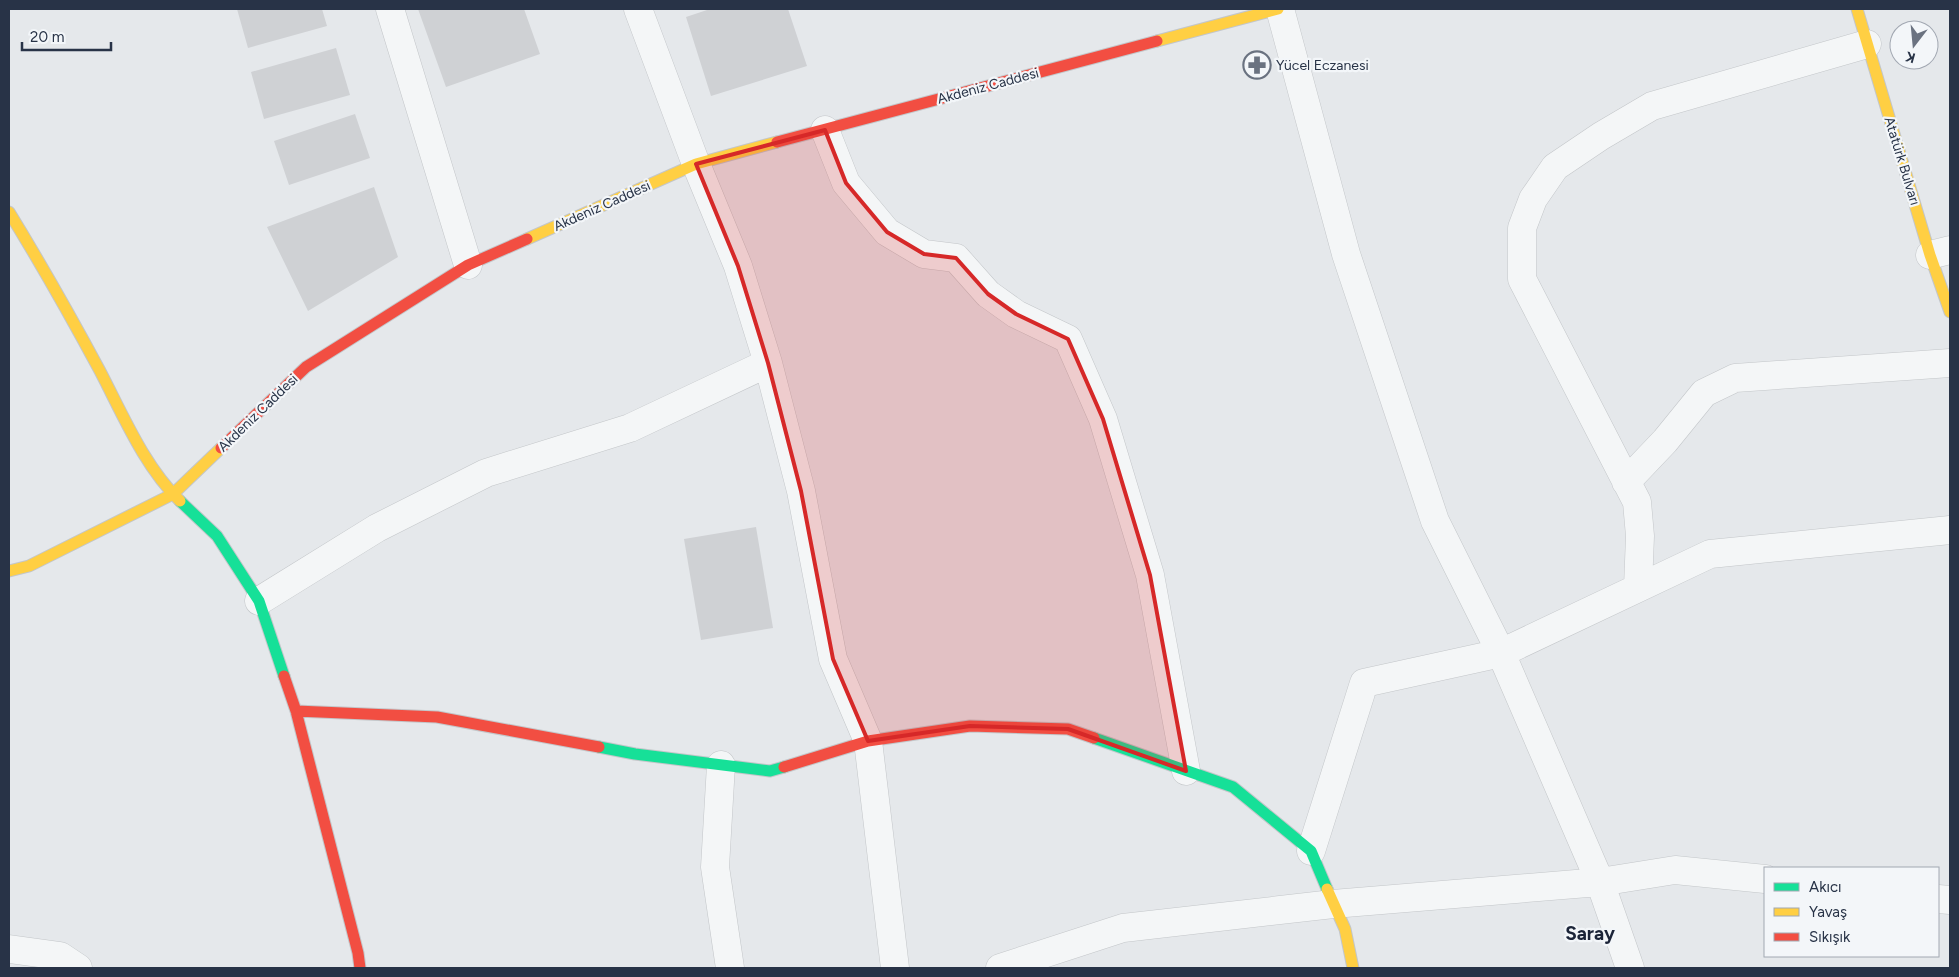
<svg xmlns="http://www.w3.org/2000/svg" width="1959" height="977" viewBox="0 0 1959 977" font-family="Figtree,sans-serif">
	<rect width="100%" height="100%" fill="#e5e8eb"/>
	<path fill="#cfd1d4" d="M 237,9 L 322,9 L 327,26 L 248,48 Z
		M 418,9 L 524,9 L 540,54 L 446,87 Z
		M 710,9 L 788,9 L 807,66 L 711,96 L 686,17 Z
		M 336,48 L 350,95 L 264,119 L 251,72 Z
		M 355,114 L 370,158 L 289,185 L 274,141 Z
		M 374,187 L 398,257 L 308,311 L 267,227 Z
		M 756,527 L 773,628 L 701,640 L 684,539 Z"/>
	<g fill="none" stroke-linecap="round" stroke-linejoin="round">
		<g stroke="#c3c6c9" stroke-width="29">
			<path id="street" d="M 390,9 L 468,265
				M 638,9 L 696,164 L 738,266 L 768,363 L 801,491 L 833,659 L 868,741 L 895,968
				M 1280,9 L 1346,254 L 1435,521 L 1501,653 L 1600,882 L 1630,968
				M 825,130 L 846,183 L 887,232 L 924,254 L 956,258 L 988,294 L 1016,314 L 1068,339 L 1103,419 L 1150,575 L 1186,771
				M 1930,255 L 1950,250
				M 1626,482 L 1665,441 L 1704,393 L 1735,378 L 1950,363
				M 1638,587 L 1640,536 L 1637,502 L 1522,279 L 1522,228 L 1533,199 L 1555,167 L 1601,136 L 1652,106 L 1867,44
				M 259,601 L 377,528 L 486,473 L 630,428 L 768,363
				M 721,765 L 715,867 L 730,968
				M 1311,851 L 1364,683 L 1501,653 L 1710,554 L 1950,530
				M 1938,899 L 1950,900
				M 9,949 L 60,956 L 78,968
				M 1000,968 L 1123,928 L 1333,904 L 1600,882 L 1675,870 L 1765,879"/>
		</g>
		<g stroke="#c3c6c9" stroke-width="13">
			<path id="fast" d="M 180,501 L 217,536 L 259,601 L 284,676
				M 1094,738 L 1233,787 L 1311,851 L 1327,889
				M 599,747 L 635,754 L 770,771 L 784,767"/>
		</g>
		<g stroke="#c3c6c9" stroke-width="13">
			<path id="slow" d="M 1857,9 L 1930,255 L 1950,312
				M 1157,41 L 1278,9
				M 9,212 C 41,264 71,317 100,371 C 123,415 144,466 180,501
				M 527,239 L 696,164 L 777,142
				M 9,571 L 29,566 L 173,494 L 221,448
				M 1327,889 L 1345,929 L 1353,968"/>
		</g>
		<g stroke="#c3c6c9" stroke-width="13">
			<path id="jam" d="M 777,142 L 1157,41
				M 221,448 L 306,367 L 468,265 L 527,239
				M 284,676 L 296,711 L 358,953 L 360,968
				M 296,711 L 437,717 L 599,747
				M 784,767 L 868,741 L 970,726 L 1068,729 L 1094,738"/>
		</g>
		<use href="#street" stroke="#f4f6f7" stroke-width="28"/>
		<use href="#fast" stroke="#16e098" stroke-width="11"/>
		<use href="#slow" stroke="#ffcf43" stroke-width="11"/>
		<use href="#jam" stroke="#f24e42" stroke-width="11"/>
	</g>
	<path fill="#d62828" fill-opacity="0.2" stroke="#d62828" stroke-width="4" stroke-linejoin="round" d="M 825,130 L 846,183 L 887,232 L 924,254 L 956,258 L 988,294 L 1016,314 L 1068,339 L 1103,419 L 1150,575 L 1186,771 L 1068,729 L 970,726 L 868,741 L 833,659 L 801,491 L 768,363 L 738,266 L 696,164 Z"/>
	<defs>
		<g id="pharmacy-ring" transform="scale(1.4375)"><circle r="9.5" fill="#f3f6f9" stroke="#6a7280" stroke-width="1.5"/><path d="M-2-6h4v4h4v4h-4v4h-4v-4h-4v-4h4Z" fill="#6a7280"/></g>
	</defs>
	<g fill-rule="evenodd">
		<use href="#pharmacy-ring" x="1257" y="65"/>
	</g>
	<g text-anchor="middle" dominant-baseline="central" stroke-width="4.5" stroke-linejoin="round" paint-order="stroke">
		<g font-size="14" fill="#283347" stroke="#f3f6f9" text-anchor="start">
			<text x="1276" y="65">Yücel Eczanesi</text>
		</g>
		<g font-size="14" fill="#283347" stroke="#f3f6f9">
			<text transform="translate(988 86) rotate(-15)">Akdeniz Caddesi</text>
			<text transform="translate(1902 161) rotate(73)">Atatürk Bulvarı</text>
			<text transform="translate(602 206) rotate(-24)">Akdeniz Caddesi</text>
			<text transform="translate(258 413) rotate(-44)">Akdeniz Caddesi</text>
		</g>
		<g font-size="19" font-weight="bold" fill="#1b2438" stroke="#f3f6f9">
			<text x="1590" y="933">Saray</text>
		</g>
	</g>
	<rect width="1959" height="977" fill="none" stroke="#283347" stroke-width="20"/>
	<rect x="1764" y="867" width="175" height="90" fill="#f3f6f9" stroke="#a2a8b2"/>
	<rect x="1774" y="883" width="25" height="8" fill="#16e098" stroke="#a2a8b2"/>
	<text x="1809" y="892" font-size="15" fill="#283347">Akıcı</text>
	<rect x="1774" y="908" width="25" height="8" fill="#ffcf43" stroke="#a2a8b2"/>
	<text x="1809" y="917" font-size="15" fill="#283347">Yavaş</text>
	<rect x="1774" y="933" width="25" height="8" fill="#f24e42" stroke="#a2a8b2"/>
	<text x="1809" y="942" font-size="15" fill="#283347">Sıkışık</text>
	<g transform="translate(1914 45) rotate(196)"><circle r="24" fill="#f3f6f9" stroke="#a2a8b2"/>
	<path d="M0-4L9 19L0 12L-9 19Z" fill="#6a7280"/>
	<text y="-8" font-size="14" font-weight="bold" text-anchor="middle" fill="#283347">K</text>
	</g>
	<path d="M22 42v8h89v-8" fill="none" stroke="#283347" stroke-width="2.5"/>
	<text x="30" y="42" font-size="15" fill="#283347" stroke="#f3f6f9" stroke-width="4" paint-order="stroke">20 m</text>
</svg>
